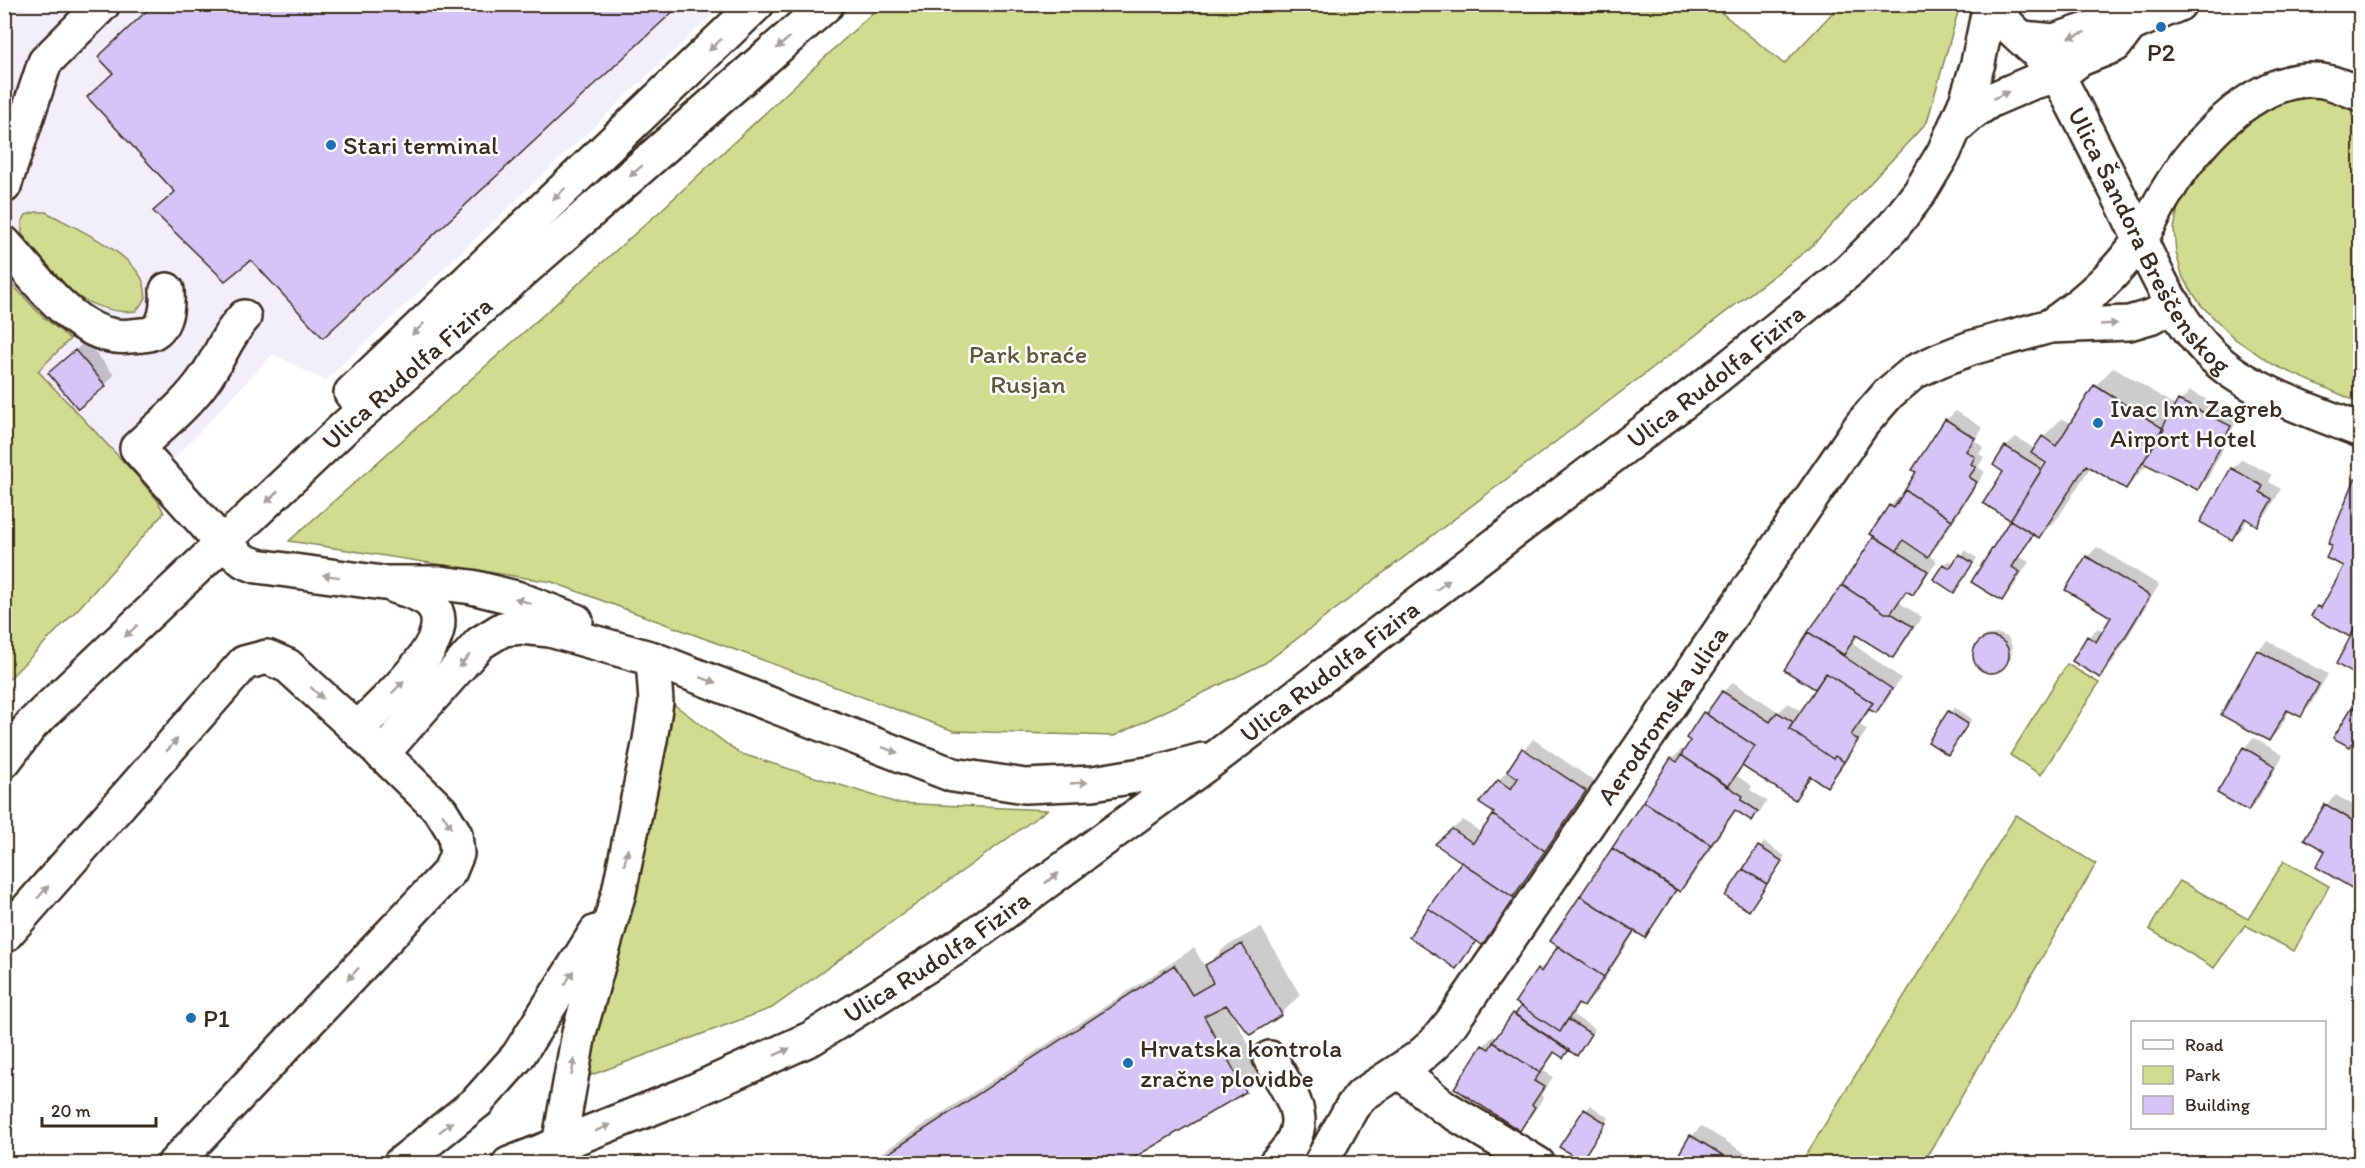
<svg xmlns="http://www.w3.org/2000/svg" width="2365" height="1168" viewBox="0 0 2365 1168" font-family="Itim,sans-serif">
	<rect width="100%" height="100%" fill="#fff"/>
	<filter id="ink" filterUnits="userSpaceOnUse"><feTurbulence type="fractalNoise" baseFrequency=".0167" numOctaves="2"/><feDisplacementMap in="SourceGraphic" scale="12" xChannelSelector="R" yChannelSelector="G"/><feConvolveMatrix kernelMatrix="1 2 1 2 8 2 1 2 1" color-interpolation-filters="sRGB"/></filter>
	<g filter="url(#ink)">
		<path fill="#f2eefc" d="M 5,5 L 722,5 L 325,381 L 273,354 L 124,512 L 5,662 Z"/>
		<path fill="#d0dd90" stroke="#868457" stroke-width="1.5" d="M 881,5 L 1712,5 L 1784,64 L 1840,5 L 1960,5 L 1927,122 L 1810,248 L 1265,663 L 1114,736 L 954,731 L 552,582 L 289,541 L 658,213 Z
			M 2314,97 L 2336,100 L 2360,110 L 2360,403 L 2274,365 L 2235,339 L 2201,305 L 2183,278 L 2176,253 L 2174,229 L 2179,201 L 2221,140 L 2276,101 Z
			M 36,212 L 46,212 C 75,228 127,250 142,279 C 145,285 145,292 146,298 L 136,311 C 116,314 87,305 71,291 C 53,275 38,253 22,234 L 22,222 L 26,215 Z
			M 5,277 L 42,316 L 70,339 L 38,371 L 136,475 L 158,501 L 164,513 L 79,608 L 5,683 Z
			M 2067,664 L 2099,683 L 2041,775 L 2010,755 Z
			M 672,703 L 739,753 L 897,803 L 1047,810 L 772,1008 L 586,1077 Z
			M 2016,815 L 2096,864 L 1923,1163 L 1801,1163 Z
			M 2284,861 L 2329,886 L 2294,951 L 2245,925 L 2214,968 L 2149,929 L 2173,889 L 2180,881 L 2248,919 Z"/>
		<path fill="#0003" fill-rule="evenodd" d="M 86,341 L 114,375 L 105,385 L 60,363 Z
			M 2114,367 L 2176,406 L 2190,391 L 2239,416 L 2208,478 L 2198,488 L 2148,464 L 2126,488 L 2091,466 L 2058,518 L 2039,537 L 2035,534 L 2020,557 L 2029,562 L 2012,589 L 2002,599 L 2012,520 L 1985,502 L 2005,471 L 1995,465 L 2006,447 L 2016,437 L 2035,449 L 2043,437 L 2062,418 L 2071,424 L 2095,386 ZM 2044,462 L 2047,464 L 2019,509 L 2015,509 Z
			M 1956,411 L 1983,428 L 1975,441 L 1984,447 L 1979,454 L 1984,457 L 1978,467 L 1985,472 L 1938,545 L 1928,555 L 1937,561 L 1922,583 L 1913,593 L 1908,591 L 1900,603 L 1922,617 L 1902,646 L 1893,656 L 1859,635 L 1853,644 L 1901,678 L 1886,702 L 1876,712 L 1871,709 L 1860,725 L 1867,730 L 1837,775 L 1827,785 L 1813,776 L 1794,798 L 1744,765 L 1737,776 L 1752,786 L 1750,790 L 1767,801 L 1762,809 L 1752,819 L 1737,809 L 1690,880 L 1680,890 L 1678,889 L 1654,926 L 1644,936 L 1636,931 L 1594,996 L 1584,1006 L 1580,1003 L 1573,1015 L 1595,1029 L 1577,1054 L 1570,1049 L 1563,1056 L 1556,1052 L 1543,1070 L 1553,1077 L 1541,1095 L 1544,1097 L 1529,1119 L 1520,1129 L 1483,1046 L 1493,1036 L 1497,1039 L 1522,1018 L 1515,1013 L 1523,1005 L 1538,970 L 1549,961 L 1560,945 L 1553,941 L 1672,759 L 1682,749 L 1685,751 L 1704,713 L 1723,692 L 1733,682 L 1779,712 L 1788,703 L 1802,711 L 1817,689 L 1787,669 L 1876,535 L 1890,506 L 1900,496 L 1902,498 L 1946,420 Z
			M 2242,459 L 2272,475 L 2269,482 L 2281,489 L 2267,514 L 2257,524 L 2248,518 L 2242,529 L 2232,539 L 2232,469 Z
			M 2360,476 L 2360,668 L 2355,673 L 2355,631 L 2350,635 L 2318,607 L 2330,595 L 2346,566 L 2357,480 Z
			M 2097,547 L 2159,585 L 2110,666 L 2100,676 L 2088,637 L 2098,628 L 2105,631 L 2113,617 L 2087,557 Z
			M 1965,550 L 1977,558 L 1954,591 L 1944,565 L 1949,560 L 1954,564 Z
			M 1999,634 L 2008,637 L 2012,647 L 2011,659 L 1997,671 L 1983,670 L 1976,661 L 1974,650 L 1987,635 Z
			M 2268,641 L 2328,674 L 2310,706 L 2300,715 L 2290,710 L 2279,730 L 2269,740 L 2223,714 L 2258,651 Z
			M 2358,703 L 2360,705 L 2360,729 L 2349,745 L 2353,708 Z
			M 1954,707 L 1972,719 L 1948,754 L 1930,742 Z
			M 2254,738 L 2283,755 L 2258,800 L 2248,810 L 2244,748 Z
			M 1533,739 L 1594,781 L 1522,886 L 1526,889 L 1477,940 L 1455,967 L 1411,937 L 1463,861 L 1447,834 L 1463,820 L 1482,833 L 1496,812 L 1481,802 Z
			M 2336,795 L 2360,809 L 2360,892 L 2318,866 L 2328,850 L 2326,805 Z
			M 1764,842 L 1785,856 L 1749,909 L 1727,896 Z
			M 1261,927 L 1300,995 L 1281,1014 L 1230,1010 L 1264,1072 L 1245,1091 L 1120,1164 L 864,1164 L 1194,948 L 1205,967 L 1225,947 Z
			M 1590,1105 L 1609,1118 L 1585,1154 L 1561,1146 Z
			M 1701,1126 L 1763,1164 L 1675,1164 L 1692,1136 Z"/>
		<path fill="#d5c5f6" stroke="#3b2a1e" stroke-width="1.5" d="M 154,4 L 681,4 L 323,338 L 251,260 L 225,281 L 153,211 L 175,192 L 87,97 L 113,73 L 98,57 Z
			M 75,350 L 106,386 L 78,409 L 48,373 Z
			M 2094,385 L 2164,429 L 2126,489 L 2086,465 L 2039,538 L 2010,520 L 2046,463 L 2031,453 L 2042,436 L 2056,446 Z
			M 2178,400 L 2231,426 L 2198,490 L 2143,463 Z
			M 1945,419 L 1975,438 L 1966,451 L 1975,457 L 1971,464 L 1976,467 L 1969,477 L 1977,482 L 1952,520 L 1905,490 L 1916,472 L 1912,470 Z
			M 2005,446 L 2042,469 L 2010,520 L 1983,503 L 2003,472 L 1993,465 Z
			M 2231,468 L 2263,486 L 2260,492 L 2272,499 L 2257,526 L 2245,518 L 2232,540 L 2200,522 Z
			M 2355,479 L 2360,481 L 2360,619 L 2350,637 L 2311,616 L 2317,606 L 2321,608 L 2344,566 L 2326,558 L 2332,545 L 2328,544 Z
			M 1905,490 L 1952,520 L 1928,557 L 1903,540 L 1897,551 L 1870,534 L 1889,505 L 1894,508 Z
			M 2010,520 L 2033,534 L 2012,567 L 2020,572 L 2002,601 L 1971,582 Z
			M 1874,536 L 1928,571 L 1913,595 L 1906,591 L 1891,613 L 1885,613 L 1842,585 Z
			M 1959,554 L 1973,563 L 1954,593 L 1933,579 L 1943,564 L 1950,568 Z
			M 2086,556 L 2150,596 L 2100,678 L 2072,661 L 2087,636 L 2096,642 L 2111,617 L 2065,590 Z
			M 1842,585 L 1885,613 L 1891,613 L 1913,627 L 1893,658 L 1856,635 L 1844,655 L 1808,632 Z
			M 2360,619 L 2360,666 L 2356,675 L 2336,664 Z
			M 1808,632 L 1892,689 L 1876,713 L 1868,709 L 1873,703 L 1826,673 L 1815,689 L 1784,670 Z
			M1973 655a18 18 0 1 1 36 0a18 18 0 1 1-36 0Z
			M 2257,650 L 2319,684 L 2301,717 L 2287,710 L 2269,741 L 2221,715 Z
			M 1826,673 L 1873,703 L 1851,735 L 1858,740 L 1844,762 L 1835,756 L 1833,759 L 1789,729 Z
			M 1722,691 L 1770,722 L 1777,712 L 1793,722 L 1789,729 L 1833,759 L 1835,756 L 1844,762 L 1827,787 L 1810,776 L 1795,800 L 1742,766 L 1755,746 L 1706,714 Z
			M 2352,707 L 2360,712 L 2360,728 L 2350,747 L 2333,738 Z
			M 1948,711 L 1968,724 L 1948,755 L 1928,742 Z
			M 1703,712 L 1755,746 L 1728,787 L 1681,755 L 1690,741 L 1686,738 Z
			M 2243,747 L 2275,766 L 2248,811 L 2217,793 Z
			M 1522,748 L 1586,791 L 1545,851 L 1493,815 L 1494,813 L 1479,803 L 1498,780 L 1511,789 L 1518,778 L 1507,771 Z
			M 1681,755 L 1743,796 L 1741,800 L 1758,811 L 1752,821 L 1735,810 L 1711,845 L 1643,801 L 1671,758 L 1677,762 Z
			M 1643,801 L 1711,845 L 1680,892 L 1612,848 Z
			M 2325,804 L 2360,825 L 2360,893 L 2316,867 L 2325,851 L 2304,839 Z
			M 1493,815 L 1545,851 L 1513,897 L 1435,844 L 1452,829 L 1473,843 Z
			M 1758,846 L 1782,861 L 1767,884 L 1743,869 Z
			M 1612,848 L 1676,890 L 1645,938 L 1580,896 Z
			M 1461,862 L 1517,900 L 1485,947 L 1428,908 Z
			M 1743,869 L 1767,884 L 1749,911 L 1725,896 Z
			M 1580,896 L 1634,931 L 1604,977 L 1550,941 Z
			M 1428,908 L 1476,941 L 1456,969 L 1409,937 Z
			M 1242,944 L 1282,1015 L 1250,1035 L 1226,1005 L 1204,1016 L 1246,1092 L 1123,1164 L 872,1164 L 1174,965 L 1192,995 L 1213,983 L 1205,965 Z
			M 1558,946 L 1604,977 L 1584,1007 L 1578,1004 L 1560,1032 L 1515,1002 L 1537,969 L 1541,972 Z
			M 1521,1006 L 1560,1032 L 1568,1019 L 1591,1034 L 1577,1056 L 1515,1015 Z
			M 1513,1013 L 1569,1050 L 1563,1058 L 1554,1052 L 1540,1073 L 1493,1042 Z
			M 1493,1042 L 1540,1073 L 1534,1081 L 1544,1087 L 1532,1105 L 1535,1107 L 1520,1131 L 1454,1088 L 1482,1045 L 1489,1049 Z
			M 1584,1109 L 1606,1123 L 1581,1161 L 1559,1147 Z
			M 1690,1135 L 1737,1164 L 1673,1164 Z"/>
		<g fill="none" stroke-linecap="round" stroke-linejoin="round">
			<g stroke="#3b2a1e" stroke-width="38">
				<g id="minor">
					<path id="s1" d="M 1993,4 C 2008,34 2040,48 2058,76 C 2082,121 2105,168 2128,214 C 2154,268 2179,333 2228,369 C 2261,394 2322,415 2360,430"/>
					<path d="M 2023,38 L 2054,41 L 2096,27 L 2120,24 L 2130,25 L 2179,4"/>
					<path d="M 1955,128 L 1972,113 L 1991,100 L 2033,82 L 2058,76 L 2080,59 L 2115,45 L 2130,25"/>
					<path d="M 4,186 L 45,62 L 103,4"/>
					<path d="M 4,243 C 32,273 69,327 110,335 C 120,338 132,336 142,335 C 166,334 168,309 167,290"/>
					<path d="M 244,317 C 227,335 220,357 206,377 C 188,404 161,425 137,448 L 223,544 L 244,561 L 257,566 L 383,583 L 440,583 L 472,587 L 516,598 L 576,621"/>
					<path d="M 2050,326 C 2085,302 2115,276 2139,241 C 2150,226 2156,208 2166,193 C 2194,146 2249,82 2308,80 C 2327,79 2343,87 2360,94"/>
					<path d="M 351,393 L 757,4"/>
					<path d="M 357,729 C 380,706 451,646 436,611 C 430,595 408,591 394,586"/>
					<path d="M 382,754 L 480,643 L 503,629 L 521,627 L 550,630 L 653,659 L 953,775 L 1025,786 L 1093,783 L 1154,773 L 1203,760"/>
					<path id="s2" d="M 4,761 L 32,724 L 346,426 L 827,4"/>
					<path d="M 4,936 L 244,663 L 267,657 L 288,666 L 357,729 L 441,811 L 455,834 L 457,854 L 450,871 L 174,1164"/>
					<path d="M 1270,1058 C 1293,1100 1317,1123 1275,1164"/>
					<path d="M 1399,1071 L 1444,1107 L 1538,1164"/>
					<path d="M 556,1162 L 579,1033 L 619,892 L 650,740 L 656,702 L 653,659"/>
					<path d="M 400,1164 L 477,1102 L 518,1056 L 596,932"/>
					<path id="s3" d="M 509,1164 L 685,1095 L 812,1038 L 960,945 L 1219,755 L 1719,375 L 1850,270 L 1893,227 L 1920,192 L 1944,152 L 1966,102 L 1978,63 L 1990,4"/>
					<path id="s4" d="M 1320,1164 L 1352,1107 L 1362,1095 L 1418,1058 L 1434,1044 L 1452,1022 L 1862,424 L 1889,393 L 1914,372 L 1940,360 L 1971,348 L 2050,326 L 2129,323 L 2153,316 L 2174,304"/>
				</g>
			</g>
			<use href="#minor" stroke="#fff" stroke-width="33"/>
		</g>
		<defs><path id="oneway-solid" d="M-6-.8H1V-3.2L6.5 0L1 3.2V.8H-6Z" transform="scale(1.5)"/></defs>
		<g fill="#a79f9a">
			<use href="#oneway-solid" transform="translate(2077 35) rotate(160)"/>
			<use href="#oneway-solid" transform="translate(783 43) rotate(139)"/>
			<use href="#oneway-solid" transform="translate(715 45) rotate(136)"/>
			<use href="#oneway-solid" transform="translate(2001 95) rotate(-25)"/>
			<use href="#oneway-solid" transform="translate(636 171) rotate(139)"/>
			<use href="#oneway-solid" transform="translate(559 194) rotate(136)"/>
			<use href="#oneway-solid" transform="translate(2109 324) rotate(-3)"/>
			<use href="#oneway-solid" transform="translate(418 329) rotate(136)"/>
			<use href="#oneway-solid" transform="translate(272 497) rotate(136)"/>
			<use href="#oneway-solid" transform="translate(331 576) rotate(-173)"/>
			<use href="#oneway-solid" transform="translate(1443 585) rotate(-37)"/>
			<use href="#oneway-solid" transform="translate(523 601) rotate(-160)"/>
			<use href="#oneway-solid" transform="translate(131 631) rotate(137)"/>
			<use href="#oneway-solid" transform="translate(464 661) rotate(131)"/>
			<use href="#oneway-solid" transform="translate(708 680) rotate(21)"/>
			<use href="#oneway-solid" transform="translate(398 687) rotate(-46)"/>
			<use href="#oneway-solid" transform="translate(317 693) rotate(43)"/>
			<use href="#oneway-solid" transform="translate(172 745) rotate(-49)"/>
			<use href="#oneway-solid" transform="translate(890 750) rotate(21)"/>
			<use href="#oneway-solid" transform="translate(1079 783) rotate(-3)"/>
			<use href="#oneway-solid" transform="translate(447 821) rotate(58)"/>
			<use href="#oneway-solid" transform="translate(626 857) rotate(-78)"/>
			<use href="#oneway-solid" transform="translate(1052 878) rotate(-36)"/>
			<use href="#oneway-solid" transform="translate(43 892) rotate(-49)"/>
			<use href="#oneway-solid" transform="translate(353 974) rotate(133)"/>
			<use href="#oneway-solid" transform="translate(569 978) rotate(-59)"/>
			<use href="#oneway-solid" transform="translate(782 1052) rotate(-24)"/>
			<use href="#oneway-solid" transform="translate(573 1067) rotate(-80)"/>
			<use href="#oneway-solid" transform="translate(446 1127) rotate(-38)"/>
			<use href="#oneway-solid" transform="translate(603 1128) rotate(-22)"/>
		</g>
	</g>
	<g fill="#1f6fb2" stroke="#fff" stroke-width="2">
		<circle cx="2161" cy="27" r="6"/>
		<circle cx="331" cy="145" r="6"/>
		<circle cx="2098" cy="423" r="6"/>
		<circle cx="191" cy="1018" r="6"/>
		<circle cx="1128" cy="1063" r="6"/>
	</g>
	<g text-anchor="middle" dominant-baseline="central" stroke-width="5" stroke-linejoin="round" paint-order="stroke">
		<g font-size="26" fill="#3b2a1e" stroke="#fff" text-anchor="start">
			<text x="2161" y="52" text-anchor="middle">P2</text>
			<text x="343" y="145">Stari terminal</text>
			<text x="2110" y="408">Ivac Inn Zagreb<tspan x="2110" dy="30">Airport Hotel</tspan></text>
			<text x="203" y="1018">P1</text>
			<text x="1140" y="1048">Hrvatska kontrola<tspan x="1140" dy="30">zračne plovidbe</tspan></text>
		</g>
		<g font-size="26" fill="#3b2a1e" stroke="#fff">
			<text stroke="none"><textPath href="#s1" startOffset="286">Ulica Šandora Breščenskog</textPath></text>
			<text stroke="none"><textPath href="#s2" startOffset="560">Ulica Rudolfa Fizira</textPath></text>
			<text stroke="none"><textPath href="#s3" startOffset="1449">Ulica Rudolfa Fizira</textPath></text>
			<text stroke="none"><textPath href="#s3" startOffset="963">Ulica Rudolfa Fizira</textPath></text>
			<text stroke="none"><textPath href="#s4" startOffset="570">Aerodromska ulica</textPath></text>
			<text stroke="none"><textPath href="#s3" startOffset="477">Ulica Rudolfa Fizira</textPath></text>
		</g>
		<g font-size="26" fill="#60573a" stroke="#fff">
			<text x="1028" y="354">Park braće<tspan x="1028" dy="30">Rusjan</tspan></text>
		</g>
	</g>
	<rect width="2365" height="1168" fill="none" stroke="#fff" stroke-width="24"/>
	<rect x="12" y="12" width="2341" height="1144" fill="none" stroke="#3b2a1e" stroke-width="2" filter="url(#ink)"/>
	<rect x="2131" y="1021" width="195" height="108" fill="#ffffff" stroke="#b1aaa5" stroke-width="1.5"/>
	<rect x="2143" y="1040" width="30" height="9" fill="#ffffff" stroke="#b1aaa5" stroke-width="1.5"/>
	<text x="2185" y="1051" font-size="18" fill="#3b2a1e">Road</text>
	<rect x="2143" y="1066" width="30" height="18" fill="#d0dd90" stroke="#b1aaa5" stroke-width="1.5"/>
	<text x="2185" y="1081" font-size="18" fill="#3b2a1e">Park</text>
	<rect x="2143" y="1096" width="30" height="18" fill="#d5c5f6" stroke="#b1aaa5" stroke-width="1.5"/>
	<text x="2185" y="1111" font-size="18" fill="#3b2a1e">Building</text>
	<path d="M42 1117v9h114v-9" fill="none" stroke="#3b2a1e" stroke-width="3"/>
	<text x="51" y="1117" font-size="18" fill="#3b2a1e" stroke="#ffffff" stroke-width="4.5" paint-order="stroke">20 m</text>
</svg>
